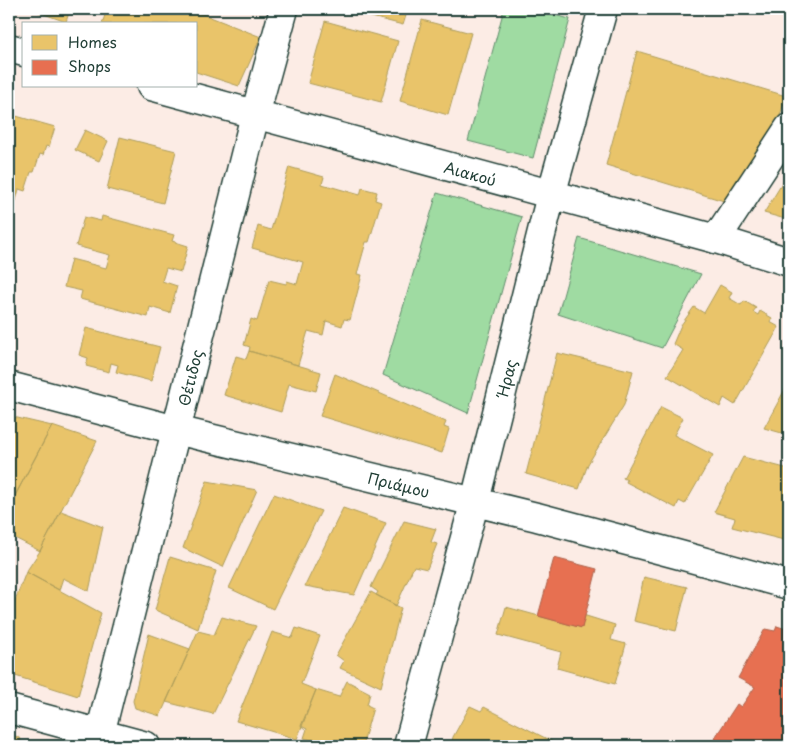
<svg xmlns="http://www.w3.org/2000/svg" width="798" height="755" viewBox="0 0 798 755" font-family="'Playpen Sans',sans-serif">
	<rect width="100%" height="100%" fill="#fcece5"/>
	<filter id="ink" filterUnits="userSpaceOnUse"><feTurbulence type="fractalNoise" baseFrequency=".02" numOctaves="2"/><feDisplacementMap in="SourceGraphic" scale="10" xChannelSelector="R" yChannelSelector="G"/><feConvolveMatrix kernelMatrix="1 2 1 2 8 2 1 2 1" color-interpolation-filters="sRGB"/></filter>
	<g filter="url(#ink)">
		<path fill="#9fdba2" stroke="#5f8c6b" d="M 504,9 L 531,9 L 570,19 L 533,158 L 468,141 Z
			M 437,193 L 522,217 L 468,413 L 383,375 Z
			M 579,238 L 701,274 L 662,348 L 558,314 Z"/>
		<path fill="#e9c46a" stroke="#ac9c5a" d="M 37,9 L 70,9 L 66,22 L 36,11 Z
			M 107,9 L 190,9 L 261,37 L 239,86 L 196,72 L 196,24 L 102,24 Z
			M 340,9 L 408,9 L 403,25 Z
			M 422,20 L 471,33 L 448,115 L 400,101 Z
			M 325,21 L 398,41 L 381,102 L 308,83 Z
			M 637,51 L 786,96 L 779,119 L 724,201 L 606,165 Z
			M 9,114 L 55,127 L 49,147 L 46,146 L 43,155 L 40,154 L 34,172 L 31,172 L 25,191 L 19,189 L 14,208 L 9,206 Z
			M 85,130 L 108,141 L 99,161 L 75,150 Z
			M 120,137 L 176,151 L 163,203 L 107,189 Z
			M 789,166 L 789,220 L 764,213 L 786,177 L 784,175 Z
			M 289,167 L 324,177 L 322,184 L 360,195 L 362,188 L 377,192 L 375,200 L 381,202 L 369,242 L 366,242 L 357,274 L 362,275 L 350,320 L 344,319 L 342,326 L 326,321 L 323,335 L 308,331 L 298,365 L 249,351 L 250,347 L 244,345 L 251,319 L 257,321 L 269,280 L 286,284 L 287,281 L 297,284 L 303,262 L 252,248 L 258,226 L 271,230 Z
			M 102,216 L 174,235 L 172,241 L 188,246 L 181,272 L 166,268 L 162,281 L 177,286 L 170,313 L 150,307 L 148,317 L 80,299 L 82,291 L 64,287 L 71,259 L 106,268 L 110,255 L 76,246 L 84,217 L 101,221 Z
			M 720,285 L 732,292 L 729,298 L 741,305 L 744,301 L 756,308 L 753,312 L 758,315 L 760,311 L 772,318 L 770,322 L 779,327 L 735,405 L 724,398 L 720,407 L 667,376 L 683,350 L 673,344 L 681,325 L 694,307 L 704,313 Z
			M 86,328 L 160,347 L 151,381 L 116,372 L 118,365 L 111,363 L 109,372 L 86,366 L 88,358 L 79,355 Z
			M 249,351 L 321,372 L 316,391 L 289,384 L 281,412 L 224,395 L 236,356 L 246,359 Z
			M 557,353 L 633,371 L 624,405 L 588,464 L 579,489 L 526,474 Z
			M 335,374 L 446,422 L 444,427 L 449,429 L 442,453 L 320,416 Z
			M 789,382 L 789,435 L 764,428 Z
			M 661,407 L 683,418 L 674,435 L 713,455 L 685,504 L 679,501 L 676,508 L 626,482 L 627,480 L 623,478 Z
			M 9,416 L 52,426 L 9,507 Z
			M 52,426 L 97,441 L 40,551 L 9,535 L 9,507 Z
			M 743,457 L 789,469 L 789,531 L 788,531 L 784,540 L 732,527 L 735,518 L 714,512 Z
			M 207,481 L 257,490 L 223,567 L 183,548 Z
			M 274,494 L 321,511 L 273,609 L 229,588 Z
			M 343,508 L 386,523 L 354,595 L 305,586 Z
			M 61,511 L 103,527 L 89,591 L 63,578 L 59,590 L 26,572 L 40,551 Z
			M 404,521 L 436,529 L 431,542 L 437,544 L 427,569 L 414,566 L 396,606 L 376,595 L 378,592 L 371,587 Z
			M 170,557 L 216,571 L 198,629 L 155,610 Z
			M 26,572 L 101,613 L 78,696 L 9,674 L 9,616 Z
			M 644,577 L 687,587 L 676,631 L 634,621 Z
			M 371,592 L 401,608 L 381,687 L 340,668 L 344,661 L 336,655 Z
			M 506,607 L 579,627 L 583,615 L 615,625 L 611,640 L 626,644 L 615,684 L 557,668 L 561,652 L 498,635 Z
			M 222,617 L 256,626 L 213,714 L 166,702 L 198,631 L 214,635 Z
			M 296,628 L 320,636 L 301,684 L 316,690 L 297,739 L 236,721 L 272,632 L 292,638 Z
			M 149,634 L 190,649 L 160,716 L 135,708 L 133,701 Z
			M 347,681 L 370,693 L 367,705 L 373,708 L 362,746 L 334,746 L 304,738 L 307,729 L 301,726 L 316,690 L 339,697 Z
			M 470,706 L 481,711 L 484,707 L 561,746 L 451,746 L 453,737 Z
			M 9,733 L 21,739 L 18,746 L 9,746 Z"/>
		<path fill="#e76f51" stroke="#ab6048" d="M 554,558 L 597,569 L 582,628 L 538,616 Z
			M 777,626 L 789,630 L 789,746 L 715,746 L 718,742 L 714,739 L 737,704 L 741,707 L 755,687 L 738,678 L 765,629 L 775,631 Z"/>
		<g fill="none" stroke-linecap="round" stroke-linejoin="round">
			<g stroke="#1f3d34" stroke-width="31">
				<g id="street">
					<path d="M 9,48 L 24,52"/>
					<path id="s1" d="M 151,86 L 716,239 L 789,262"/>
					<path d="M 716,239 L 789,128"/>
					<path id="s2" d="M 97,746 L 255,115 L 284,9"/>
					<path id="s3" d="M 408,746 L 475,501 L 551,195 L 603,9"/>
				</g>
			</g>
			<g stroke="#1f3d34" stroke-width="31">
				<g id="secondary">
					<path id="s4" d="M 9,386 L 176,430 L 537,517 L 680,555 L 789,585"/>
					<path d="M 9,709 L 146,746"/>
				</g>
			</g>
			<use href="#street" stroke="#fff" stroke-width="28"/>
			<use href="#secondary" stroke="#fff" stroke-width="28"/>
		</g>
	</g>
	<g text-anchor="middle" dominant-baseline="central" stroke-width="5" stroke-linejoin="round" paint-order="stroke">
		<g font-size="15" fill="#1f3d34" stroke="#fff">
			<text stroke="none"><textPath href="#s1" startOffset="331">Αιακού</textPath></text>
			<text stroke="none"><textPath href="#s2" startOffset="380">Θέτιδος</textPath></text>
			<text stroke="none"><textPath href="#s3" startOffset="381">Ήρας</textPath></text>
			<text stroke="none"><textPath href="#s4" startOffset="402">Πριάμου</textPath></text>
		</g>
	</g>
	<rect width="798" height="755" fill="none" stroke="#fff" stroke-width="30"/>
	<rect x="15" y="15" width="768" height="725" fill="none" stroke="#1f3d34" stroke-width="2" filter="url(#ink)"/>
	<rect x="22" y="22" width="175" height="65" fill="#ffffff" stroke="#a5b1ae"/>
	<rect x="32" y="35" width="25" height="15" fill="#e9c46a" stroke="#a5b1ae"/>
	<text x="68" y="48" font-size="15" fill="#1f3d34">Homes</text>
	<rect x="32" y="60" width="25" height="15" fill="#e76f51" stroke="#a5b1ae"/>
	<text x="68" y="72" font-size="15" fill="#1f3d34">Shops</text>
</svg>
